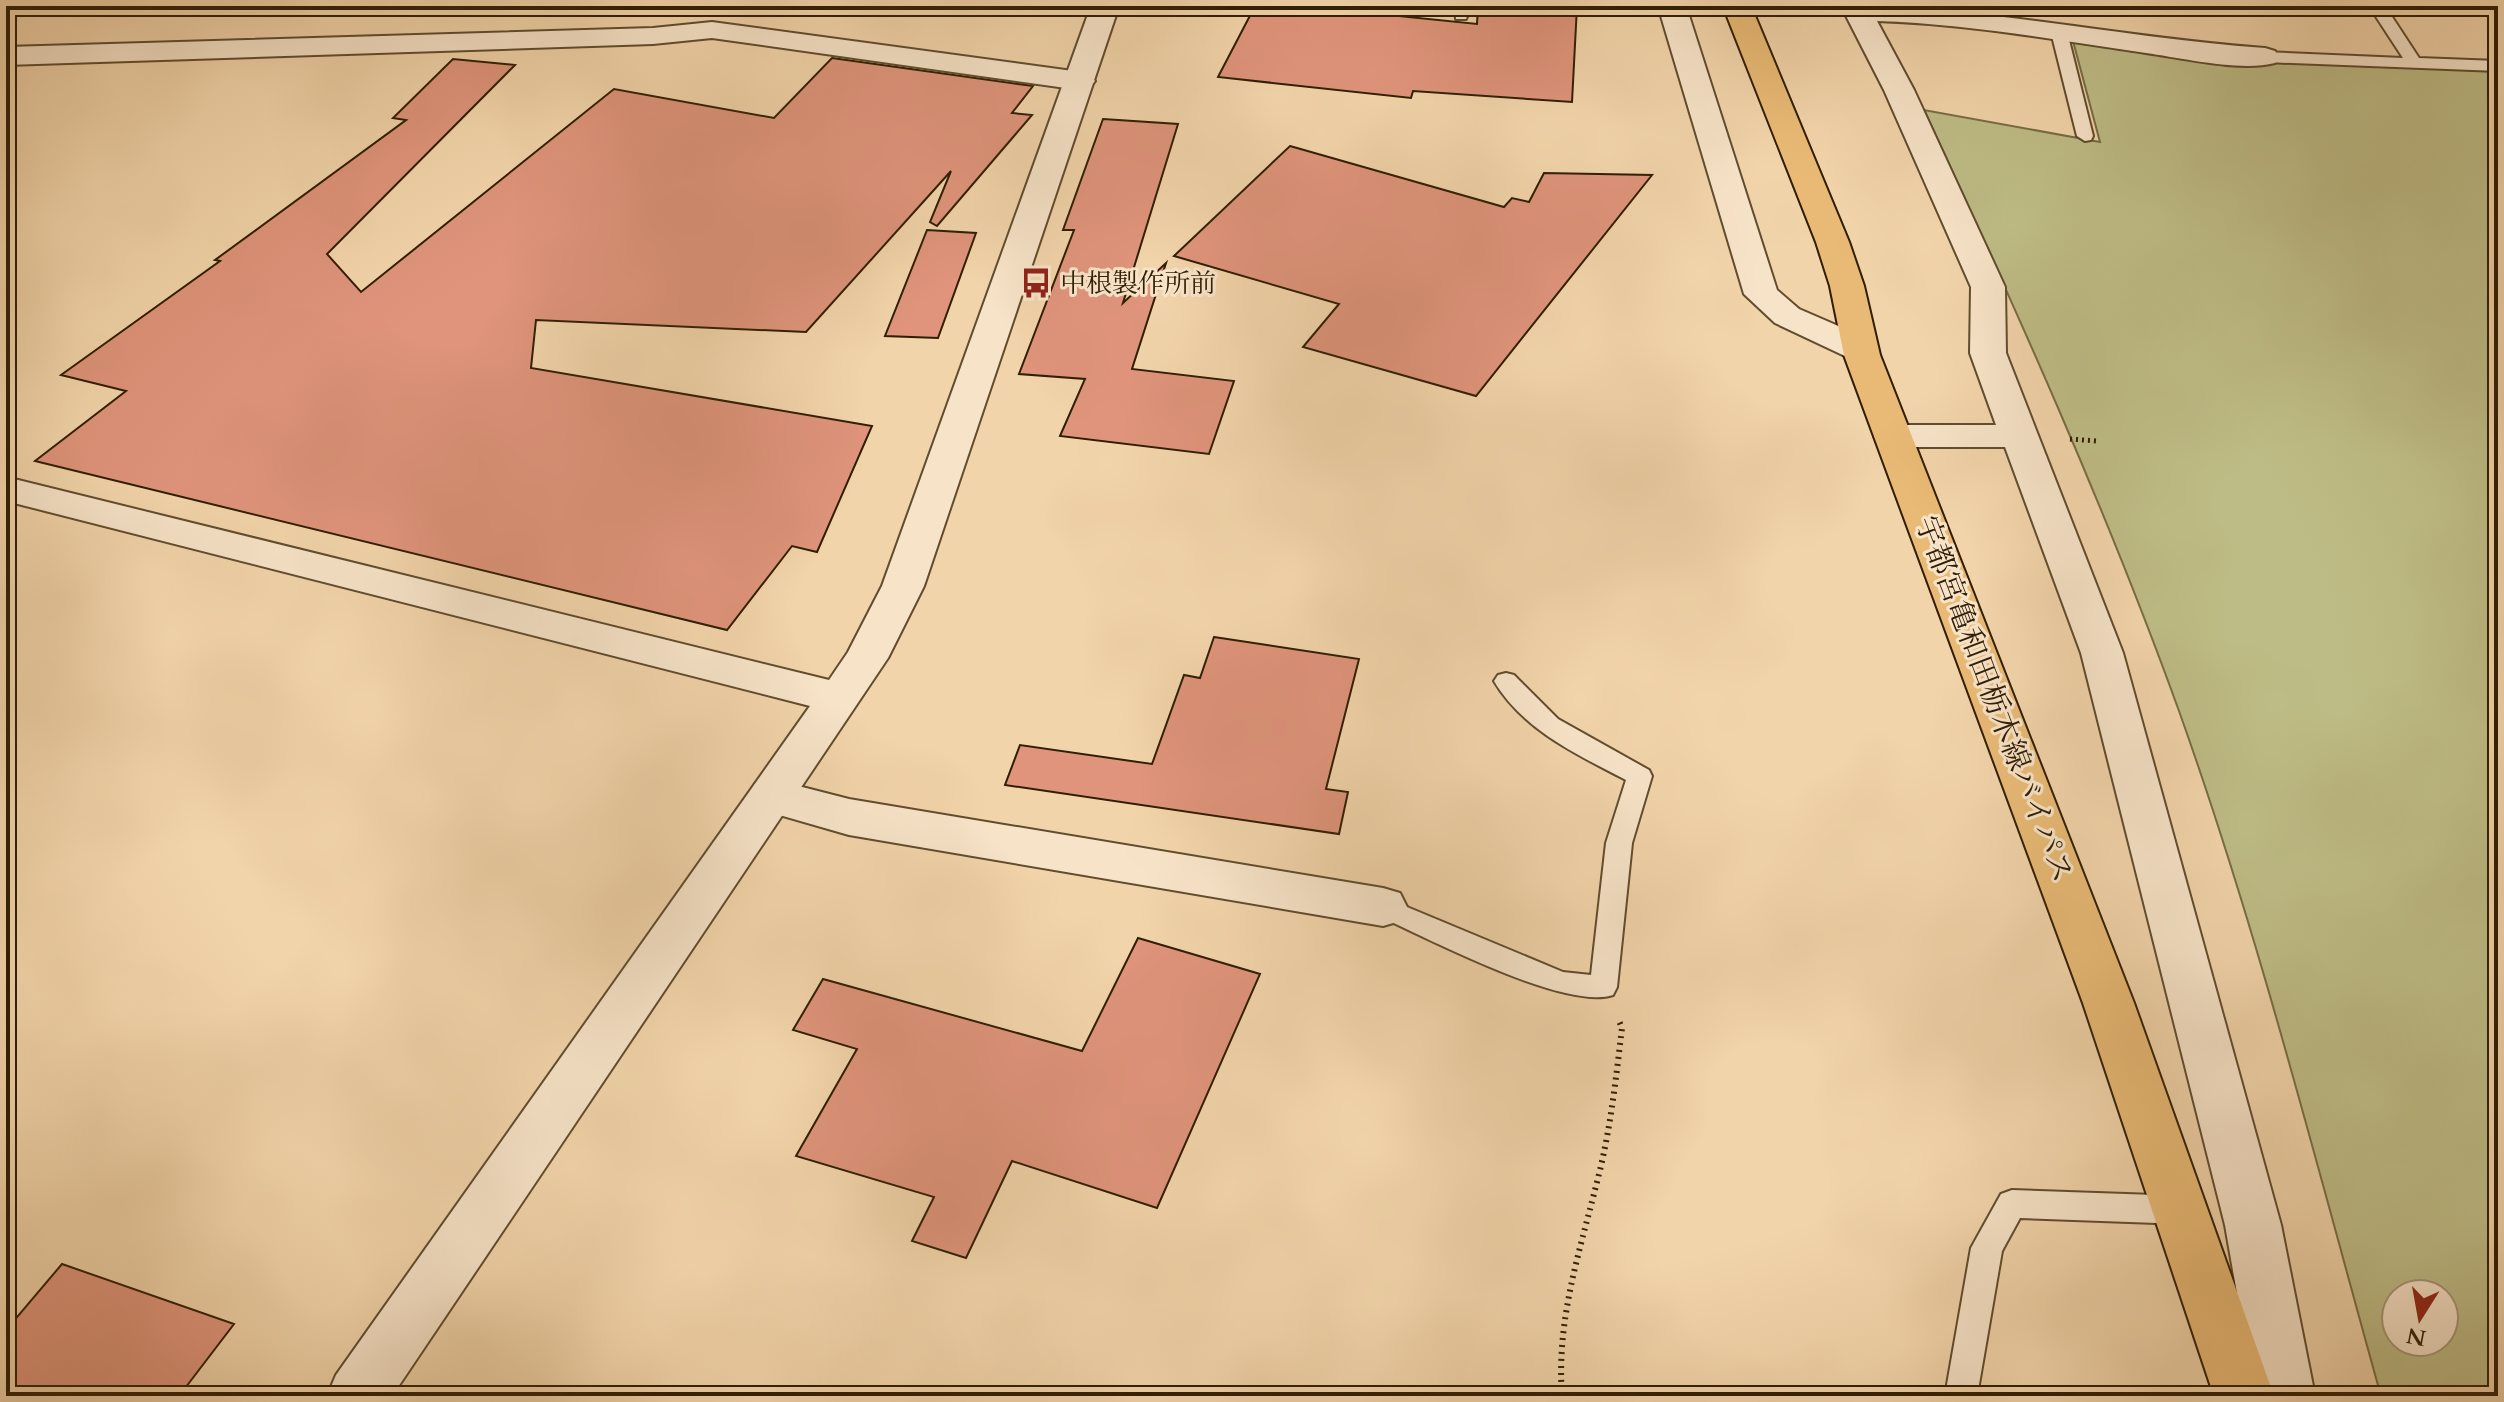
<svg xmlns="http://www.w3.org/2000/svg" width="2504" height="1402" viewBox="0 0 2504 1402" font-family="Cardo,'Noto Serif JP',serif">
	<rect width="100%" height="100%" fill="#f2d4aa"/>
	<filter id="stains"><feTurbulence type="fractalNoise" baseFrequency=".0025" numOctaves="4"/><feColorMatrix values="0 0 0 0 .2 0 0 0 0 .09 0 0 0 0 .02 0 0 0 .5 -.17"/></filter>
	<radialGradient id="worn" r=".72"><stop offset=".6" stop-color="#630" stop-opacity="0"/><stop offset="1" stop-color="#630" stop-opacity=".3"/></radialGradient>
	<path fill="#bebc86" stroke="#776d45" stroke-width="2" fill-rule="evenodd" d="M 2073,41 L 2498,69 L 2498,1396 L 2381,1396 C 2317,1167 2259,935 2179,711 C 2105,506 2015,307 1924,110 L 2100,142 ZM 2396,1294 L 2444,1294 L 2444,1342 L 2396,1342 Z"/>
	<path fill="#df947b" stroke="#301e04" stroke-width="2" d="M 1255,6 L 1300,6 L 1477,24 L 1478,6 L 1577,6 L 1572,102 L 1413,91 L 1411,98 L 1218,77 Z
		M 832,58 L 1033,86 L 1012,113 L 1032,115 L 937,226 L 930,222 L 951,171 L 806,332 L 536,320 L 531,368 L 872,426 L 817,552 L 792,546 L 727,630 L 35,461 L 126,391 L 61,375 L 220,261 L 215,260 L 406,120 L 393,118 L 453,59 L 515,65 L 327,254 L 361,292 L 614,89 L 774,118 Z
		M 1103,119 L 1178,124 L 1123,303 L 1166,263 L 1132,369 L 1234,381 L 1209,454 L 1060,436 L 1085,379 L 1019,374 L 1074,230 L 1063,230 Z
		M 1290,146 L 1504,207 L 1512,198 L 1529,202 L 1544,173 L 1652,175 L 1476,396 L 1303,347 L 1339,304 L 1174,256 Z
		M 927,230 L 976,233 L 938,338 L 885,336 Z
		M 1214,637 L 1359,659 L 1326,789 L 1348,792 L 1339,834 L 1005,785 L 1020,745 L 1152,764 L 1184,675 L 1200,678 Z
		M 1138,938 L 1260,974 L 1157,1208 L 1012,1161 L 966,1258 L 912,1241 L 934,1197 L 796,1156 L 857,1049 L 793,1030 L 823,979 L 1082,1051 Z
		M 62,1264 L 234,1324 L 179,1396 L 6,1396 L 6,1330 Z"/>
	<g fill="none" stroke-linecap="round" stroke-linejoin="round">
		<g stroke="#604c2e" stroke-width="4">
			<path id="service" d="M 1455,6 L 1471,6 L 1466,19 L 1456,19 Z
				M 2369,6 L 2385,6 L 2419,58 L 2498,61 L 2498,71 L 2265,62 L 2257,57 L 2265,52 L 2403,58 Z
				M 2059,27 L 2067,32 L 2093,136 L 2091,140 L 2085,141 L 2077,136 L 2051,32 Z
				M 1506,673 L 1514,675 L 1558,719 L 1649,770 L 1652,776 L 1632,843 L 1617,987 L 1613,995 C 1564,1011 1424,936 1374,914 L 1370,907 L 1374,900 L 1383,897 L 1563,972 L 1591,975 L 1606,843 L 1626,780 C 1578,755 1523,730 1494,681 L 1498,675 Z
				M 2012,1190 L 2184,1196 L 2195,1200 L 2199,1210 L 2195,1220 L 2184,1224 L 2020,1218 L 2002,1251 L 1977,1396 L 1945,1396 L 1971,1248 L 2001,1194 Z"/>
		</g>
		<g stroke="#604c2e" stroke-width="4">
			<path id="minor" d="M 1658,6 L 1686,6 L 1777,290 L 1799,309 L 1873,341 L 1878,349 L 1873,357 L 1860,360 L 1847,357 L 1775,323 L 1744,294 Z
				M 1841,6 C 1984,6 2123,38 2265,48 L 2275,51 L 2279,57 L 2275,63 C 2241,72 2182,58 2146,53 C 2057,40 1968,24 1877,21 L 1914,90 L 2005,287 L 2006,353 L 2123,653 L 2281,1225 L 2315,1396 L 2255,1396 L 2225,1225 L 2081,653 L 2005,447 L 1893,447 L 1880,444 L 1874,436 L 1880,428 L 1893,425 L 1996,425 L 1970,353 L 1971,287 L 1884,90 Z
				M 712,22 L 1080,72 L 1090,75 L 1095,81 L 1090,87 L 1080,90 L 712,38 L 653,44 L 6,65 L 6,47 L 653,28 Z
				M 771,779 L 849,799 L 1383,888 L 1400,893 L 1407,907 L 1400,921 L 1383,926 L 849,835 L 755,808 L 748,796 L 755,784 Z"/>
		</g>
		<g stroke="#604c2e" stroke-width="4">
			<path id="tertiary" d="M 1091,6 L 1119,6 L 924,586 L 888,658 L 392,1396 L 327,1396 L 336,1375 L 810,706 L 6,501 L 6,477 L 829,680 L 848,652 L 882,586 Z"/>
		</g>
		<g stroke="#301e04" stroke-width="4">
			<path id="primary" d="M 1723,6 L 1751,6 L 1849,242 L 1864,286 L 1880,355 L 2134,1003 L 2274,1396 L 2214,1396 L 2083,1003 L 1844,355 L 1830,286 L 1816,242 Z"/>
		</g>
		<path stroke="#301e04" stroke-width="5" stroke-dasharray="2 4" stroke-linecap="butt" d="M 2070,439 L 2097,441"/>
		<path stroke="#301e04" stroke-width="6" stroke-dasharray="2 5" stroke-linecap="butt" d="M 1562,1396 C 1556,1318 1581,1248 1599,1174 C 1611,1126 1616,1077 1622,1028 L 1619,1021"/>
		<use href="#service" fill="#f7e3c8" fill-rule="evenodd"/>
		<use href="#minor" fill="#f7e3c8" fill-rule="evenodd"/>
		<use href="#tertiary" fill="#f7e3c8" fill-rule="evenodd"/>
		<use href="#primary" fill="#e9ba75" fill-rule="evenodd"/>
	</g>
	<defs>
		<g id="bus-bare" transform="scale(2.4)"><path d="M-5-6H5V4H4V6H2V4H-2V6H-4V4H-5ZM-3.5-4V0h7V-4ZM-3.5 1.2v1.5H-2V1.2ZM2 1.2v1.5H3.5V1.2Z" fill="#8f2418" stroke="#f7e3c8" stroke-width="2.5" paint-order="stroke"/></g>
	</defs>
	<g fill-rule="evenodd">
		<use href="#bus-bare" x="1036" y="283"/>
	</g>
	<g text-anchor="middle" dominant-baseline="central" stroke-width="6" stroke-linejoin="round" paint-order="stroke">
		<g font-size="26" fill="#301e04" stroke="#f7e3c8" text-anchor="start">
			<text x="1060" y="283">中根製作所前</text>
		</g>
		<g font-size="30" fill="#301e04" stroke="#f7e3c8">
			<text transform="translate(1994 699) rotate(69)">宇都宮亀和田栃木線バイパス</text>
		</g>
	</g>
	<rect width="2504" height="1402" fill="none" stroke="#f2d4aa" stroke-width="32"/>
	<rect x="8" y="8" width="2488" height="1386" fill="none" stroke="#301e04" stroke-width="4"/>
	<rect x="16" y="16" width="2472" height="1370" fill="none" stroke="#301e04" stroke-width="2"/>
	<g transform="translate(2420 1318) rotate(191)"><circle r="38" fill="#f7e3c8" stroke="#a7947a" stroke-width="2"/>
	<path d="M0-6L14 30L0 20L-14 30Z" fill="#8f2418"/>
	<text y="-12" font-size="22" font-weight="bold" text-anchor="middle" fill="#301e04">N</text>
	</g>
	<rect width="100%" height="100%" filter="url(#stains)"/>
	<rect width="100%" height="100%" fill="url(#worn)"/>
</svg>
